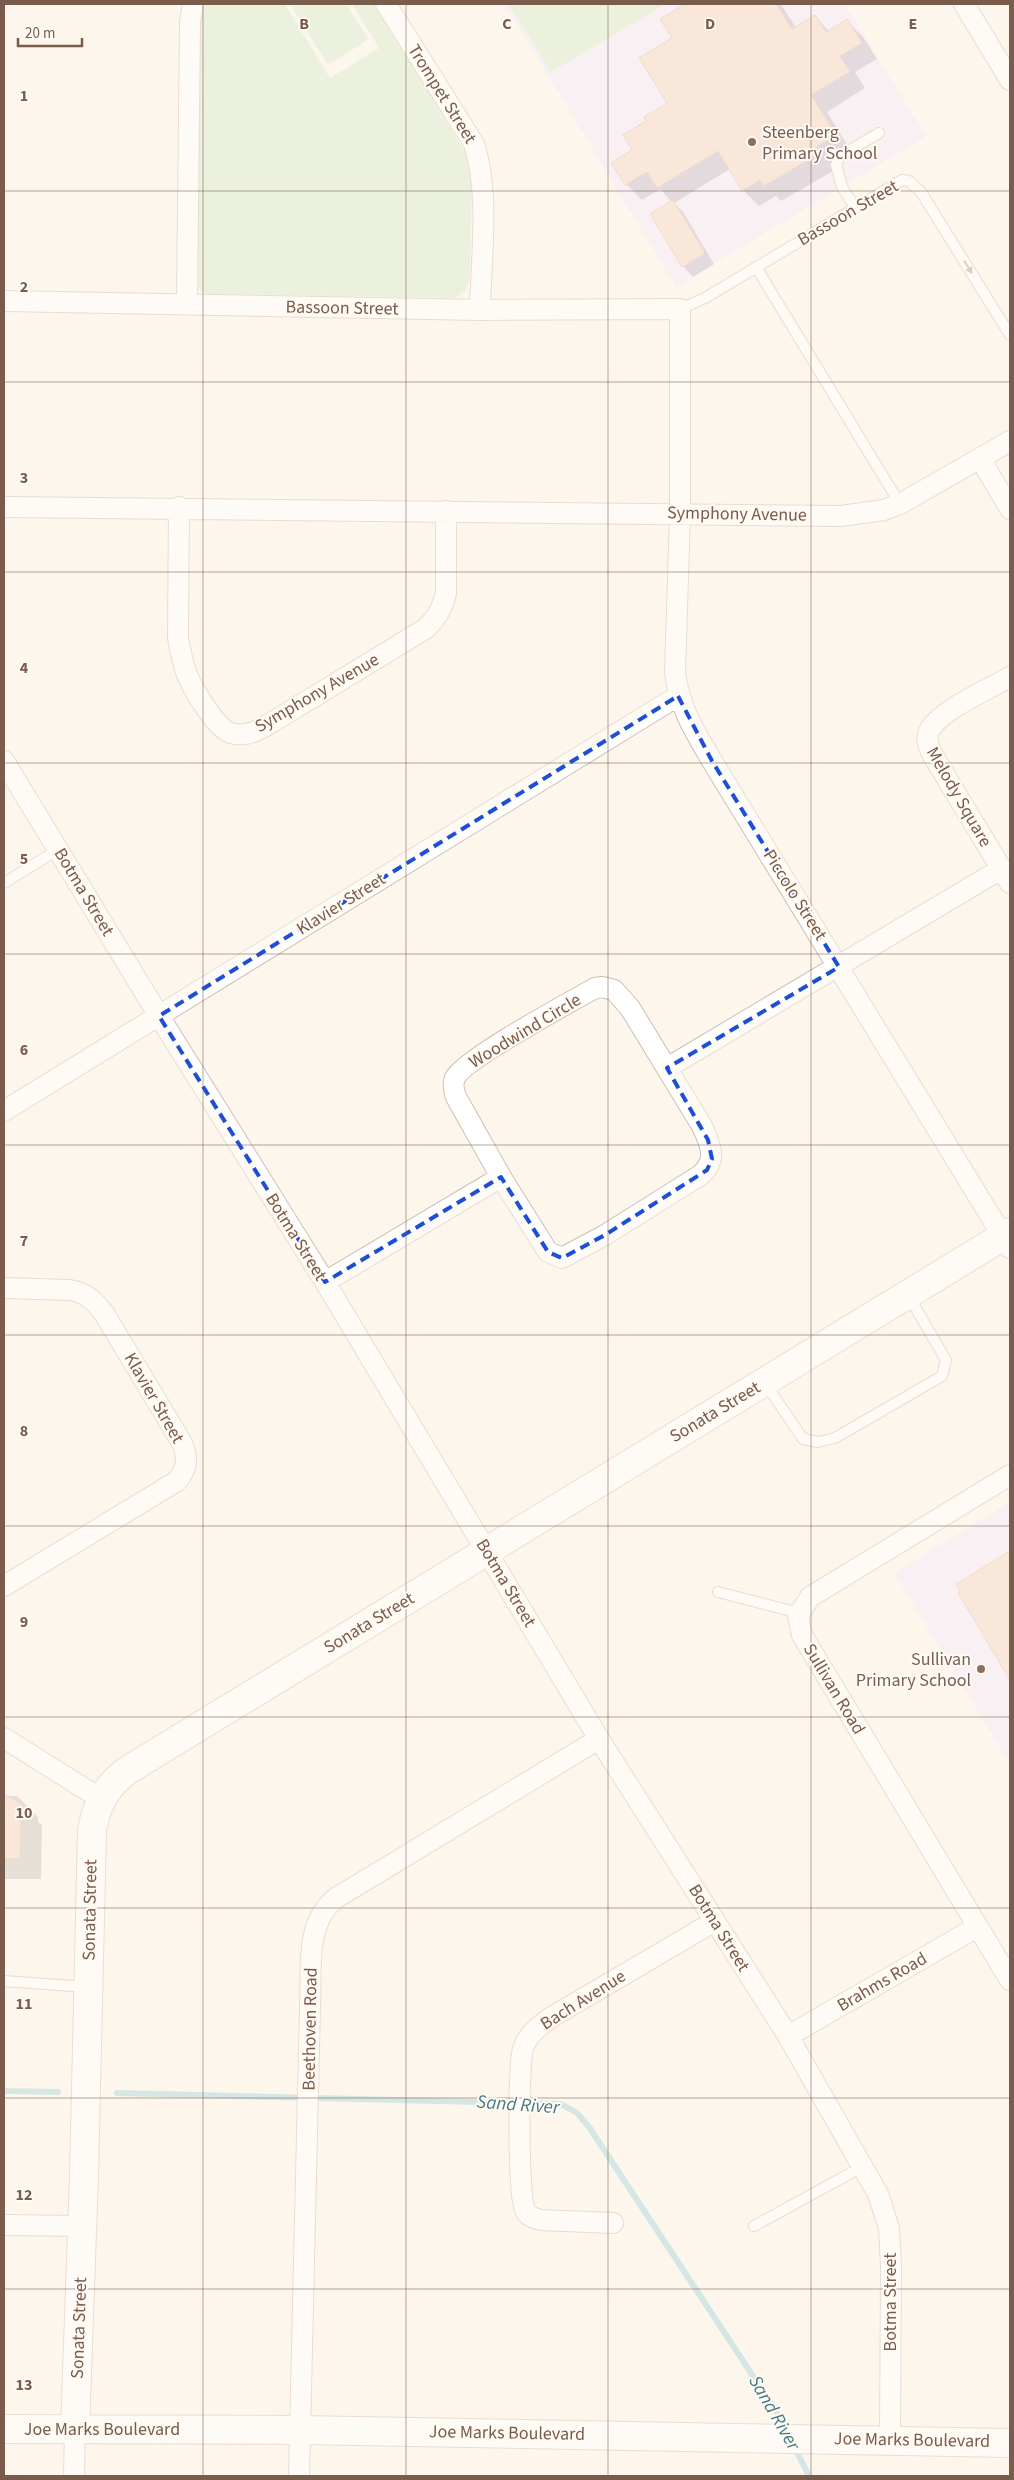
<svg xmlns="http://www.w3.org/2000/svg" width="1014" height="2480" viewBox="0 0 1014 2480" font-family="'Source Sans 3',sans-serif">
	<rect width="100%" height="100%" fill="#fdf6ec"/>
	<path fill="#f3e8fa" d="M 505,4 L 845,4 L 926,136 L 676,287 Z
		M 1010,1502 L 1010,1764 L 894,1573 Z"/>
	<path fill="#d8ecc9" d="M 203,4 L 285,4 L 330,78 L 379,48 L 352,4 L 376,4 L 467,156 L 472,175 L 470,273 C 469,284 466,293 455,298 L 209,294 L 202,292 L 196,282 L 198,20 Z
		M 290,4 L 346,4 L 369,39 L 328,65 Z
		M 509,4 L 666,4 L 551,72 Z"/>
	<path fill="#0003" d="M 688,4 L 781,4 L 796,28 L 815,17 L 829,31 L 847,21 L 863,37 L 877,59 L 855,72 L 865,88 L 827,112 L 851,151 L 831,163 L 835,170 L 781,201 L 776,196 L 759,206 L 743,190 L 730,169 L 674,203 L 683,212 L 714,264 L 693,277 L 683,266 L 672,202 L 660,189 L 642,200 L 626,184 L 634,150 L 648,122 L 668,104 L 674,39 L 662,19 Z
		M 1006,1555 L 1010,1560 L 1010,1678 L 959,1593 Z
		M 4,1796 L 17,1796 L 38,1817 L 38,1822 L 42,1825 L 41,1879 L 4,1879 Z"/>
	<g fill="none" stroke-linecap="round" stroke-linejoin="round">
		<path stroke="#a5d3da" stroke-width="6" d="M 4,2091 L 58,2092
			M 117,2093 L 561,2104 L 577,2113 L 589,2127 L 778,2414 L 787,2433
			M 794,2446 L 809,2476"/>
	</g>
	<path fill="#f3d5c3" stroke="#e6bba3" d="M 685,4 L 776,4 L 792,29 L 815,15 L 826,32 L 847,19 L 862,43 L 840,56 L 850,72 L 811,95 L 836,135 L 816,147 L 820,153 L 764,186 L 760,180 L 742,191 L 718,151 L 657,188 L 647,172 L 625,185 L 611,163 L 632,150 L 623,135 L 646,121 L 644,117 L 667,103 L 639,58 L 672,38 L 660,19 Z
		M 673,200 L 705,253 L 682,267 L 650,214 Z
		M 1010,1551 L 1010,1680 L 958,1593 L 960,1592 L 956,1584 Z
		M 4,1795 L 21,1803 L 20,1859 L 4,1858 Z"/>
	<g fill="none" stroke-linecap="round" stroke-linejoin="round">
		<g stroke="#d1beb0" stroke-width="12">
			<path id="lane" d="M 855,207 L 842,187 L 836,165 L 840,156 L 879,133
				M 756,267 L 900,504
				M 680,309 L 705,298 L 902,180 L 909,181 L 921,192 L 1010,335
				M 4,883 L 59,849
				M 765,1383 L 803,1439 L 818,1442 L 835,1438 L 942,1376 L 946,1360 L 908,1295
				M 718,1592 L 799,1613
				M 4,1981 L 87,1987
				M 754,2226 L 862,2167"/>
		</g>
		<g stroke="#d1beb0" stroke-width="22">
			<path id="street" d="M 386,4 L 474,144 C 490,193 481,259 480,310
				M 964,4 L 1010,80
				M 4,301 L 480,310 L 680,309 L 680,513 L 675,673 C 680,709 694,730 712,761 L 1010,1248
				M 187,304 L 190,21 L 193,4
				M 981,460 L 1010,509
				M 4,507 L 841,516 L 884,510 L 900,504 L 1010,441
				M 179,507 L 178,638 C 180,649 182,660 186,672 C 191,686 216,729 231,733 C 247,738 261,729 274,721 L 425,629 C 437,618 442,609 446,593 L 446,511
				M 1010,677 C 989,689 940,710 929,731 C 925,739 929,747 932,754 L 1010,883
				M 4,761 L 159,1016 L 325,1282 L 599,1739 L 788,2036 L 878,2194 L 889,2228 L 891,2266 L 890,2440
				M 602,987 L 614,990 L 630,1008 L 702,1126 C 711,1145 718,1162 699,1176 L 605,1235 L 562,1258 L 548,1252 L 501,1177 L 456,1097 C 454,1091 452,1084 455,1078 C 463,1060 572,1001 595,988 Z
				M 667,1068 L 1001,869
				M 4,1111 L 678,696
				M 325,1282 L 501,1177
				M 4,1288 L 70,1290 C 87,1293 95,1301 105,1315 L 182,1443 C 188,1457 188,1468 177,1481 L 4,1586
				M 1010,1475 L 810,1597 L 798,1616 L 802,1635 L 1010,1980
				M 4,1738 L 101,1799
				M 788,2036 L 977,1927
				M 613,2223 L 540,2220 C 533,2218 528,2216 525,2210 C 518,2197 518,2065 523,2049 C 527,2035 539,2026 550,2018 L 715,1921
				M 4,2225 L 83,2226
				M 74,2476 L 75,2430
				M 299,2476 L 310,2007 C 312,1969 304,1924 336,1898 L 599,1739"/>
		</g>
		<g stroke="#d6c0b0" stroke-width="30">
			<path id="secondary" d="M 4,2429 L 301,2430 L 1010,2443
				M 75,2430 L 84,2176 L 92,1830 C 97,1804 106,1786 128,1770 L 1010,1232"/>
		</g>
		<use href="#lane" stroke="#fff" stroke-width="10"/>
		<use href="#street" stroke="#fff" stroke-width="20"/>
		<use href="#secondary" stroke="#fff" stroke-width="28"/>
	</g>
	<defs><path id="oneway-solid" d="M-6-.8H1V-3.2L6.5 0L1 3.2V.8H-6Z" transform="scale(1.25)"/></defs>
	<use fill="#af9d94" href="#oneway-solid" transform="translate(968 267) rotate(58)"/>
	<path d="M0 0H1014V2480H0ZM 678,696 L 712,761 L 839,967 L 667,1068 L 708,1140 L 712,1159 L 707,1170 L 605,1235 L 562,1258 L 548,1252 L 501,1177 L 325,1282 L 159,1016 Z" fill="#fdf6ec" fill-opacity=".55" fill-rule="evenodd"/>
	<path fill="none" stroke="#1d4ed8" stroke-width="4" stroke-dasharray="10 6" stroke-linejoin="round" d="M 678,696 L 712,761 L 839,967 L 667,1068 L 708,1140 L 712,1159 L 707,1170 L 605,1235 L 562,1258 L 548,1252 L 501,1177 L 325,1282 L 159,1016 Z"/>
	<path fill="none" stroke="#7a5c4d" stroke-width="1" stroke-opacity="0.55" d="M 203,4 L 203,2476M 406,4 L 406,2476M 608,4 L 608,2476M 811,4 L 811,2476M 4,191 L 1010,191M 4,382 L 1010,382M 4,572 L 1010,572M 4,763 L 1010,763M 4,954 L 1010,954M 4,1145 L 1010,1145M 4,1335 L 1010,1335M 4,1526 L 1010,1526M 4,1717 L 1010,1717M 4,1908 L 1010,1908M 4,2098 L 1010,2098M 4,2289 L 1010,2289"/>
	<g fill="#8d6e63" stroke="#fffaf3" stroke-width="2">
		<circle cx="752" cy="142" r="5"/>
		<circle cx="981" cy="1669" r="5"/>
	</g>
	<g text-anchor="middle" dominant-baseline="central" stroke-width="4" stroke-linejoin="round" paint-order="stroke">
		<g font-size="18" fill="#7a5c4d" stroke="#fffaf3">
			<text transform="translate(442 94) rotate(58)">Trompet Street</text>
			<text transform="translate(848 213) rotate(-30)">Bassoon Street</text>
			<text transform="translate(342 308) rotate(1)">Bassoon Street</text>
			<text transform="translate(737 514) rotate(1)">Symphony Avenue</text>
			<text transform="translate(317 693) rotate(-30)">Symphony Avenue</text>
			<text transform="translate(959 797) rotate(60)">Melody Square</text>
			<text transform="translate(84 892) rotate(59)">Botma Street</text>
			<text transform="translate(795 895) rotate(58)">Piccolo Street</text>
			<text transform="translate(341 904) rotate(-32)">Klavier Street</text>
			<text transform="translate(525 1031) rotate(-31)">Woodwind Circle</text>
			<text transform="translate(296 1237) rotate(58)">Botma Street</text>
			<text transform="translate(154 1398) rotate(60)">Klavier Street</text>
			<text transform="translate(715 1412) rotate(-31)">Sonata Street</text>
			<text transform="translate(506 1583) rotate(59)">Botma Street</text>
			<text transform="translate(369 1623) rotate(-31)">Sonata Street</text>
			<text transform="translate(834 1689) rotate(59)">Sullivan Road</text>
			<text transform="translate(90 1910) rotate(-89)">Sonata Street</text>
			<text transform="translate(719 1928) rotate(58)">Botma Street</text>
			<text transform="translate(882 1982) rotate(-30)">Brahms Road</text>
			<text transform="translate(583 2000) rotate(-32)">Bach Avenue</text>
			<text transform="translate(310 2029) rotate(-89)">Beethoven Road</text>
			<text transform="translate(890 2302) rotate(-90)">Botma Street</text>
			<text transform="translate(79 2328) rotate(-88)">Sonata Street</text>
			<text x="102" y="2429">Joe Marks Boulevard</text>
			<text transform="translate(507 2433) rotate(1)">Joe Marks Boulevard</text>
			<text transform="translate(912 2440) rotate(1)">Joe Marks Boulevard</text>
		</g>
		<g font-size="18" fill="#785e54" stroke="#fffaf3" text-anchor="start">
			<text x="762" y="132">Steenberg<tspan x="762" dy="21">Primary School</tspan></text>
			<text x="971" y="1659" text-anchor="end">Sullivan<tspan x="971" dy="21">Primary School</tspan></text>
		</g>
		<g font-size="19" font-style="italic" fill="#437c86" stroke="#fffaf3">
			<text transform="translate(518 2105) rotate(4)">Sand River</text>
			<text transform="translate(774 2413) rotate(60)">Sand River</text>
		</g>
	</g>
	<g font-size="16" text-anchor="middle" font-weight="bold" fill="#7a5c4d" stroke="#fffaf3" stroke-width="4" stroke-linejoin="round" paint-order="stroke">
		<text x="304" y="29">B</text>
		<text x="507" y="29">C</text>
		<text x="710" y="29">D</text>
		<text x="913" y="29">E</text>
		<text x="24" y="101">1</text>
		<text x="24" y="292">2</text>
		<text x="24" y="483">3</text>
		<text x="24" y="673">4</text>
		<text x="24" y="864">5</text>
		<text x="24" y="1055">6</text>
		<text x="24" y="1246">7</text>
		<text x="24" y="1436">8</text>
		<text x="24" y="1627">9</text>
		<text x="24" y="1818">10</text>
		<text x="24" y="2009">11</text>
		<text x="24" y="2200">12</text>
		<text x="24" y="2390">13</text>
	</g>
	<rect width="1014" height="2480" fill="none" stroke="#7a5c4d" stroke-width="10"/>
	<path d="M18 38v8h64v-8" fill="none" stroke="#7a5c4d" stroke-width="2.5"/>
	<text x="25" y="38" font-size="15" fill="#7a5c4d" stroke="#fffaf3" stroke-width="4" paint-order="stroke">20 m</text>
</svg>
